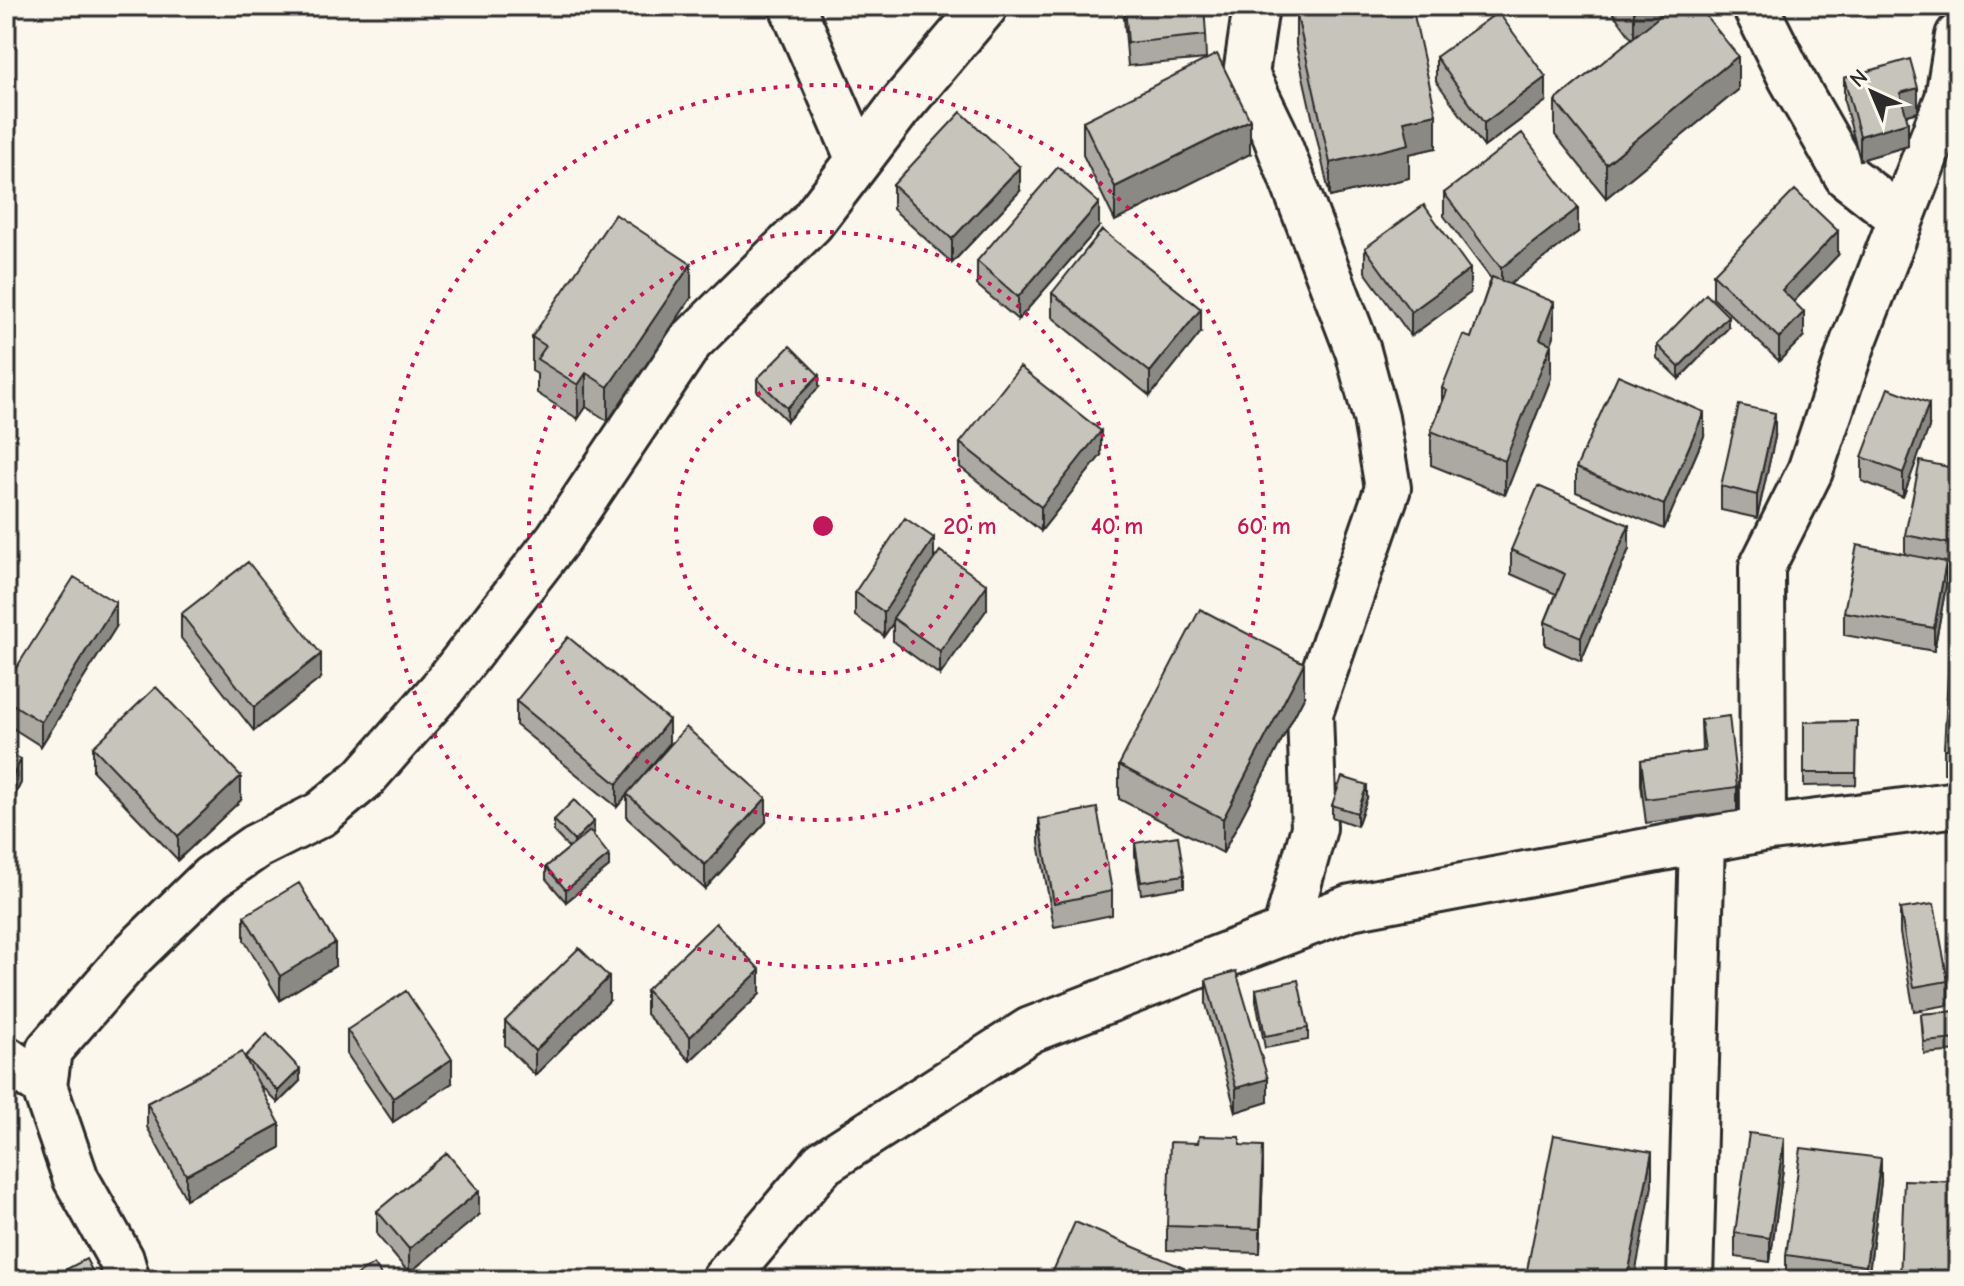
<svg xmlns="http://www.w3.org/2000/svg" width="1964" height="1286" viewBox="0 0 1964 1286" font-family="'Comic Neue',sans-serif">
	<rect width="100%" height="100%" fill="#fbf7ec"/>
	<filter id="ink" filterUnits="userSpaceOnUse"><feTurbulence type="fractalNoise" baseFrequency=".0125" numOctaves="2"/><feDisplacementMap in="SourceGraphic" scale="16" xChannelSelector="R" yChannelSelector="G"/><feConvolveMatrix kernelMatrix="1 2 1 2 8 2 1 2 1" color-interpolation-filters="sRGB"/></filter>
	<g filter="url(#ink)">
		<g fill="none" stroke-linecap="round" stroke-linejoin="round">
			<g stroke="#2b2b2b" stroke-width="50">
				<path id="minor" d="M 792,6 L 859,160
					M 1256,6 L 1246,74 L 1274,132 L 1358,351 L 1376,418 L 1388,488 L 1310,713 L 1314,828 L 1285,932
					M 1755,6 L 1791,78 L 1847,176 L 1901,218
					M 1763,829 L 1762,567 L 1810,471 L 1853,343 L 1948,98 L 1958,36
					M 6,1059 L 44,1086 L 76,1179 L 121,1259 L 127,1280
					M 44,1086 L 49,1050 L 132,955 L 211,878 L 255,847 L 321,814 L 364,778 L 442,689 L 558,539 L 690,342 L 811,223 L 898,109 L 985,6
					M 724,1280 L 823,1163 L 1030,1030 L 1351,907 L 1763,829 L 1958,804
					M 1690,1280 L 1702,840"/>
			</g>
			<use href="#minor" stroke="#fbf7ec" stroke-width="44"/>
		</g>
		<path fill="#aba9a2" stroke="#2b2b2b" stroke-width="2" d="M 1123,6 L 1204,6 L 1206,59 L 1128,66 Z
			M 1281,6 L 1412,6 L 1436,148 L 1409,154 L 1409,178 L 1330,197 L 1296,45 L 1296,13 L 1281,12 Z
			M 1608,6 L 1698,6 L 1738,90 L 1606,198 L 1555,135 L 1555,101 L 1632,39 Z
			M 1436,57 L 1546,101 L 1484,147 L 1436,81 Z
			M 1844,78 L 1918,112 L 1906,115 L 1908,146 L 1860,160 L 1844,101 Z
			M 1083,121 L 1250,154 L 1115,221 L 1083,155 Z
			M 893,185 L 1020,191 L 952,263 L 893,209 Z
			M 1444,193 L 1578,232 L 1510,284 L 1554,336 L 1551,344 L 1551,378 L 1505,495 L 1431,465 L 1431,431 L 1442,402 L 1442,388 L 1471,338 L 1491,279 L 1444,216 Z
			M 1099,227 L 1018,320 L 977,285 L 977,261 Z
			M 1365,248 L 1470,293 L 1411,336 L 1365,272 Z
			M 1838,255 L 1793,302 L 1804,336 L 1779,361 L 1713,298 L 1713,274 Z
			M 1052,293 L 1201,332 L 1150,396 L 1052,317 Z
			M 691,298 L 608,421 L 586,407 L 578,419 L 537,393 L 537,374 L 532,371 L 532,337 Z
			M 1728,328 L 1679,379 L 1657,358 L 1657,345 Z
			M 757,379 L 819,387 L 787,421 L 757,391 Z
			M 1929,427 L 1903,497 L 1862,481 L 1862,457 Z
			M 1704,436 L 1664,529 L 1576,492 L 1576,468 Z
			M 1775,437 L 1757,518 L 1721,510 L 1721,486 Z
			M 960,443 L 1101,455 L 1041,531 L 960,467 Z
			M 1958,469 L 1957,569 L 1946,567 L 1946,586 L 1934,651 L 1844,635 L 1844,612 L 1905,554 L 1905,535 Z
			M 1629,549 L 1581,661 L 1545,645 L 1545,622 L 1556,594 L 1511,574 L 1511,550 Z
			M 934,560 L 987,609 L 940,675 L 893,641 L 893,623 L 884,636 L 855,616 L 855,592 Z
			M 181,614 L 321,678 L 254,731 L 181,638 Z
			M 116,627 L 41,746 L 6,724 L 6,684 Z
			M 1958,636 L 1958,773 L 1944,773 L 1944,749 Z
			M 1304,697 L 1223,853 L 1119,799 L 1119,765 Z
			M 516,701 L 669,744 L 640,779 L 766,822 L 705,889 L 627,818 L 627,795 L 617,807 L 516,725 Z
			M 1701,720 L 1737,787 L 1737,811 L 1646,823 L 1641,784 L 1641,760 L 1702,752 Z
			M 1857,721 L 1856,785 L 1804,786 L 1804,722 Z
			M 93,747 L 241,800 L 178,860 L 93,771 Z
			M 1367,798 L 1357,826 L 1332,817 L 1332,805 Z
			M 1039,819 L 1112,891 L 1112,915 L 1054,927 L 1039,843 Z
			M 554,820 L 594,833 L 593,835 L 609,867 L 566,902 L 546,879 L 546,867 L 569,848 L 554,832 Z
			M 1135,843 L 1184,875 L 1184,887 L 1141,894 L 1135,855 Z
			M 1900,909 L 1948,981 L 1948,1005 L 1914,1011 L 1900,933 Z
			M 244,916 L 335,966 L 280,1000 L 244,940 Z
			M 1206,980 L 1268,1102 L 1236,1112 L 1206,1004 Z
			M 1256,989 L 1308,1028 L 1308,1040 L 1265,1048 L 1256,1001 Z
			M 646,990 L 760,994 L 690,1061 L 646,1014 Z
			M 609,1001 L 535,1075 L 505,1045 L 505,1021 Z
			M 1958,1011 L 1958,1051 L 1924,1054 L 1921,1014 Z
			M 347,1030 L 452,1083 L 393,1122 L 347,1054 Z
			M 245,1057 L 300,1081 L 278,1103 L 259,1084 L 280,1148 L 186,1199 L 147,1127 L 147,1103 Z
			M 1240,1145 L 1263,1170 L 1260,1253 L 1167,1250 L 1167,1226 Z
			M 1784,1162 L 1770,1262 L 1735,1257 L 1735,1233 Z
			M 1881,1182 L 1868,1280 L 1786,1279 L 1786,1255 Z
			M 377,1211 L 479,1215 L 409,1273 L 377,1235 Z"/>
		<path fill="#8b8984" stroke="#2b2b2b" stroke-width="2" d="M 1638,6 L 1685,6 L 1634,42 L 1634,8 Z
			M 1738,56 L 1738,90 L 1606,198 L 1606,164 Z
			M 1546,77 L 1546,101 L 1484,147 L 1484,123 Z
			M 1918,88 L 1918,112 L 1900,117 L 1900,93 Z
			M 1436,114 L 1436,148 L 1409,154 L 1409,178 L 1330,197 L 1330,163 L 1404,121 Z
			M 1250,120 L 1250,154 L 1115,221 L 1115,187 Z
			M 1908,122 L 1908,146 L 1860,160 L 1860,136 Z
			M 1020,167 L 1020,191 L 952,263 L 952,239 Z
			M 1099,203 L 1099,227 L 1018,320 L 1018,297 Z
			M 1578,208 L 1578,232 L 1501,291 L 1501,268 Z
			M 1838,231 L 1838,255 L 1782,314 L 1782,290 Z
			M 691,264 L 691,298 L 608,421 L 608,387 Z
			M 1470,269 L 1470,293 L 1411,336 L 1411,312 Z
			M 1554,302 L 1554,336 L 1545,361 L 1551,344 L 1551,378 L 1505,495 L 1505,461 L 1540,339 Z
			M 1201,309 L 1201,332 L 1150,396 L 1150,372 Z
			M 1804,312 L 1804,336 L 1779,361 L 1779,338 Z
			M 1728,316 L 1728,328 L 1679,379 L 1679,367 Z
			M 586,373 L 586,407 L 578,419 L 578,385 Z
			M 819,375 L 819,387 L 787,421 L 787,408 Z
			M 1929,403 L 1929,427 L 1903,497 L 1903,473 Z
			M 1704,412 L 1704,436 L 1664,529 L 1664,505 Z
			M 1775,413 L 1775,437 L 1757,518 L 1757,495 Z
			M 1101,431 L 1101,455 L 1041,531 L 1041,507 Z
			M 1629,525 L 1629,549 L 1581,661 L 1581,637 Z
			M 934,538 L 934,562 L 893,618 L 893,623 L 884,636 L 884,612 Z
			M 1958,540 L 1958,564 L 1957,569 L 1957,545 Z
			M 1946,562 L 1946,586 L 1934,651 L 1934,628 Z
			M 987,585 L 987,609 L 940,675 L 940,651 Z
			M 116,603 L 116,627 L 41,746 L 41,722 Z
			M 321,654 L 321,678 L 254,731 L 254,707 Z
			M 1304,663 L 1304,697 L 1223,853 L 1223,819 Z
			M 669,720 L 669,744 L 617,807 L 617,784 Z
			M 21,759 L 21,783 L 6,814 L 6,790 Z
			M 241,776 L 241,800 L 178,860 L 178,836 Z
			M 1367,785 L 1367,798 L 1357,826 L 1357,813 Z
			M 766,798 L 766,822 L 705,889 L 705,865 Z
			M 594,821 L 594,833 L 574,853 L 574,841 Z
			M 609,855 L 609,867 L 566,902 L 566,890 Z
			M 335,943 L 335,966 L 280,1000 L 280,976 Z
			M 760,970 L 760,994 L 690,1061 L 690,1037 Z
			M 609,977 L 609,1001 L 535,1075 L 535,1051 Z
			M 452,1059 L 452,1083 L 393,1122 L 393,1098 Z
			M 300,1069 L 300,1081 L 278,1103 L 278,1091 Z
			M 1268,1079 L 1268,1102 L 1236,1112 L 1236,1088 Z
			M 280,1124 L 280,1148 L 186,1199 L 186,1175 Z
			M 1784,1138 L 1784,1162 L 1770,1262 L 1770,1238 Z
			M 1263,1146 L 1263,1170 L 1260,1253 L 1260,1229 Z
			M 1652,1152 L 1652,1186 L 1634,1280 L 1627,1280 Z
			M 1881,1158 L 1881,1182 L 1868,1280 L 1866,1280 L 1866,1266 Z
			M 479,1191 L 479,1215 L 409,1273 L 409,1249 Z
			M 1184,1268 L 1184,1280 L 1179,1280 Z"/>
		<path fill="#c7c4bc" stroke="#2b2b2b" stroke-width="2" d="M 1125,6 L 1204,6 L 1206,35 L 1128,43 Z
			M 1317,6 L 1412,6 L 1436,114 L 1404,121 L 1409,144 L 1330,163 L 1296,11 Z
			M 1672,6 L 1698,6 L 1738,56 L 1606,164 L 1555,101 Z
			M 1498,12 L 1546,77 L 1484,123 L 1436,57 Z
			M 1217,54 L 1250,120 L 1115,187 L 1083,121 Z
			M 1910,59 L 1918,88 L 1900,93 L 1908,122 L 1860,136 L 1844,78 Z
			M 961,112 L 1020,167 L 952,239 L 893,185 Z
			M 1522,133 L 1578,208 L 1501,268 L 1444,193 Z
			M 1058,167 L 1099,203 L 1018,297 L 977,261 Z
			M 1795,190 L 1838,231 L 1782,290 L 1804,312 L 1779,338 L 1713,274 Z
			M 1424,205 L 1470,269 L 1411,312 L 1365,248 Z
			M 615,214 L 691,264 L 608,387 L 586,373 L 578,385 L 537,359 L 546,346 L 532,337 Z
			M 1102,230 L 1201,309 L 1150,372 L 1052,293 Z
			M 1492,277 L 1554,302 L 1540,339 L 1551,344 L 1505,461 L 1431,431 L 1447,391 L 1442,388 L 1463,335 L 1471,338 Z
			M 1706,294 L 1728,316 L 1679,367 L 1657,345 Z
			M 790,346 L 819,375 L 787,408 L 757,379 Z
			M 1020,367 L 1101,431 L 1041,507 L 960,443 Z
			M 1618,375 L 1704,412 L 1664,505 L 1576,468 Z
			M 1888,388 L 1929,403 L 1903,473 L 1862,457 Z
			M 1739,405 L 1775,413 L 1757,495 L 1721,486 Z
			M 1920,461 L 1958,469 L 1957,545 L 1905,535 Z
			M 1538,486 L 1629,525 L 1581,637 L 1545,622 L 1565,574 L 1511,550 Z
			M 905,518 L 934,538 L 884,612 L 855,592 Z
			M 1857,545 L 1946,562 L 1934,628 L 1844,612 Z
			M 940,551 L 987,585 L 940,651 L 893,618 Z
			M 248,562 L 321,654 L 254,707 L 181,614 Z
			M 74,577 L 116,603 L 41,722 L 6,700 L 6,684 Z
			M 1200,609 L 1304,663 L 1223,819 L 1119,765 Z
			M 1950,636 L 1958,636 L 1958,749 L 1944,749 Z
			M 568,637 L 669,720 L 617,784 L 516,701 Z
			M 156,687 L 241,776 L 178,836 L 93,747 Z
			M 1729,716 L 1737,787 L 1646,799 L 1641,760 L 1705,751 L 1701,720 Z
			M 1857,721 L 1856,773 L 1804,773 L 1804,722 Z
			M 686,727 L 766,798 L 705,865 L 627,794 Z
			M 6,752 L 21,759 L 6,790 Z
			M 1342,777 L 1367,785 L 1357,813 L 1332,805 Z
			M 574,800 L 594,821 L 574,841 L 554,820 Z
			M 1097,808 L 1112,891 L 1054,903 L 1039,819 Z
			M 590,831 L 609,855 L 566,890 L 546,867 Z
			M 1178,836 L 1184,875 L 1141,882 L 1135,843 Z
			M 299,883 L 335,943 L 280,976 L 244,916 Z
			M 1934,904 L 1948,981 L 1914,987 L 1900,909 Z
			M 716,923 L 760,970 L 690,1037 L 646,990 Z
			M 579,948 L 609,977 L 535,1051 L 505,1021 Z
			M 1236,971 L 1268,1079 L 1236,1088 L 1206,980 Z
			M 1298,980 L 1308,1028 L 1265,1036 L 1256,989 Z
			M 406,991 L 452,1059 L 393,1098 L 347,1030 Z
			M 1958,1011 L 1958,1039 L 1924,1042 L 1921,1014 Z
			M 267,1034 L 300,1069 L 278,1091 L 245,1057 Z
			M 242,1052 L 280,1124 L 186,1175 L 147,1103 Z
			M 1749,1133 L 1784,1138 L 1770,1238 L 1735,1233 Z
			M 1554,1135 L 1652,1152 L 1627,1280 L 1525,1280 Z
			M 1199,1136 L 1240,1137 L 1240,1145 L 1263,1146 L 1260,1229 L 1167,1226 L 1170,1142 L 1198,1143 Z
			M 1801,1148 L 1881,1158 L 1866,1266 L 1786,1255 Z
			M 447,1153 L 479,1191 L 409,1249 L 377,1211 Z
			M 1904,1180 L 1958,1182 L 1958,1280 L 1900,1280 Z
			M 1075,1222 L 1184,1268 L 1179,1280 L 1049,1280 Z
			M 86,1259 L 97,1280 L 46,1280 Z
			M 374,1264 L 385,1280 L 349,1280 Z"/>
	</g>
	<g fill="none" stroke="#c2185b" stroke-width="4" stroke-dasharray="4 8">
		<circle cx="823" cy="526" r="147"/>
		<circle cx="823" cy="526" r="294"/>
		<circle cx="823" cy="526" r="441"/>
	</g>
	<circle cx="823" cy="526" r="12" fill="#c2185b" stroke="#fbf7ec" stroke-width="4"/>
	<g font-size="24" text-anchor="middle" font-weight="bold" fill="#c2185b" stroke="#fbf7ec" stroke-width="6" stroke-linejoin="round" paint-order="stroke">
		<text x="970" y="534">20 m</text>
		<text x="1117" y="534">40 m</text>
		<text x="1264" y="534">60 m</text>
	</g>
	<rect width="1964" height="1286" fill="none" stroke="#fbf7ec" stroke-width="32"/>
	<rect x="16" y="16" width="1932" height="1254" fill="none" stroke="#2b2b2b" stroke-width="3" filter="url(#ink)"/>
	<g transform="translate(1872 92) rotate(316)" stroke="#fbf7ec" stroke-width="6" paint-order="stroke">
	<path d="M0-6L14 30L0 20L-14 30Z" fill="#2b2b2b"/>
	<text y="-12" font-size="22" font-weight="bold" text-anchor="middle" fill="#2b2b2b">N</text>
	</g>
</svg>
